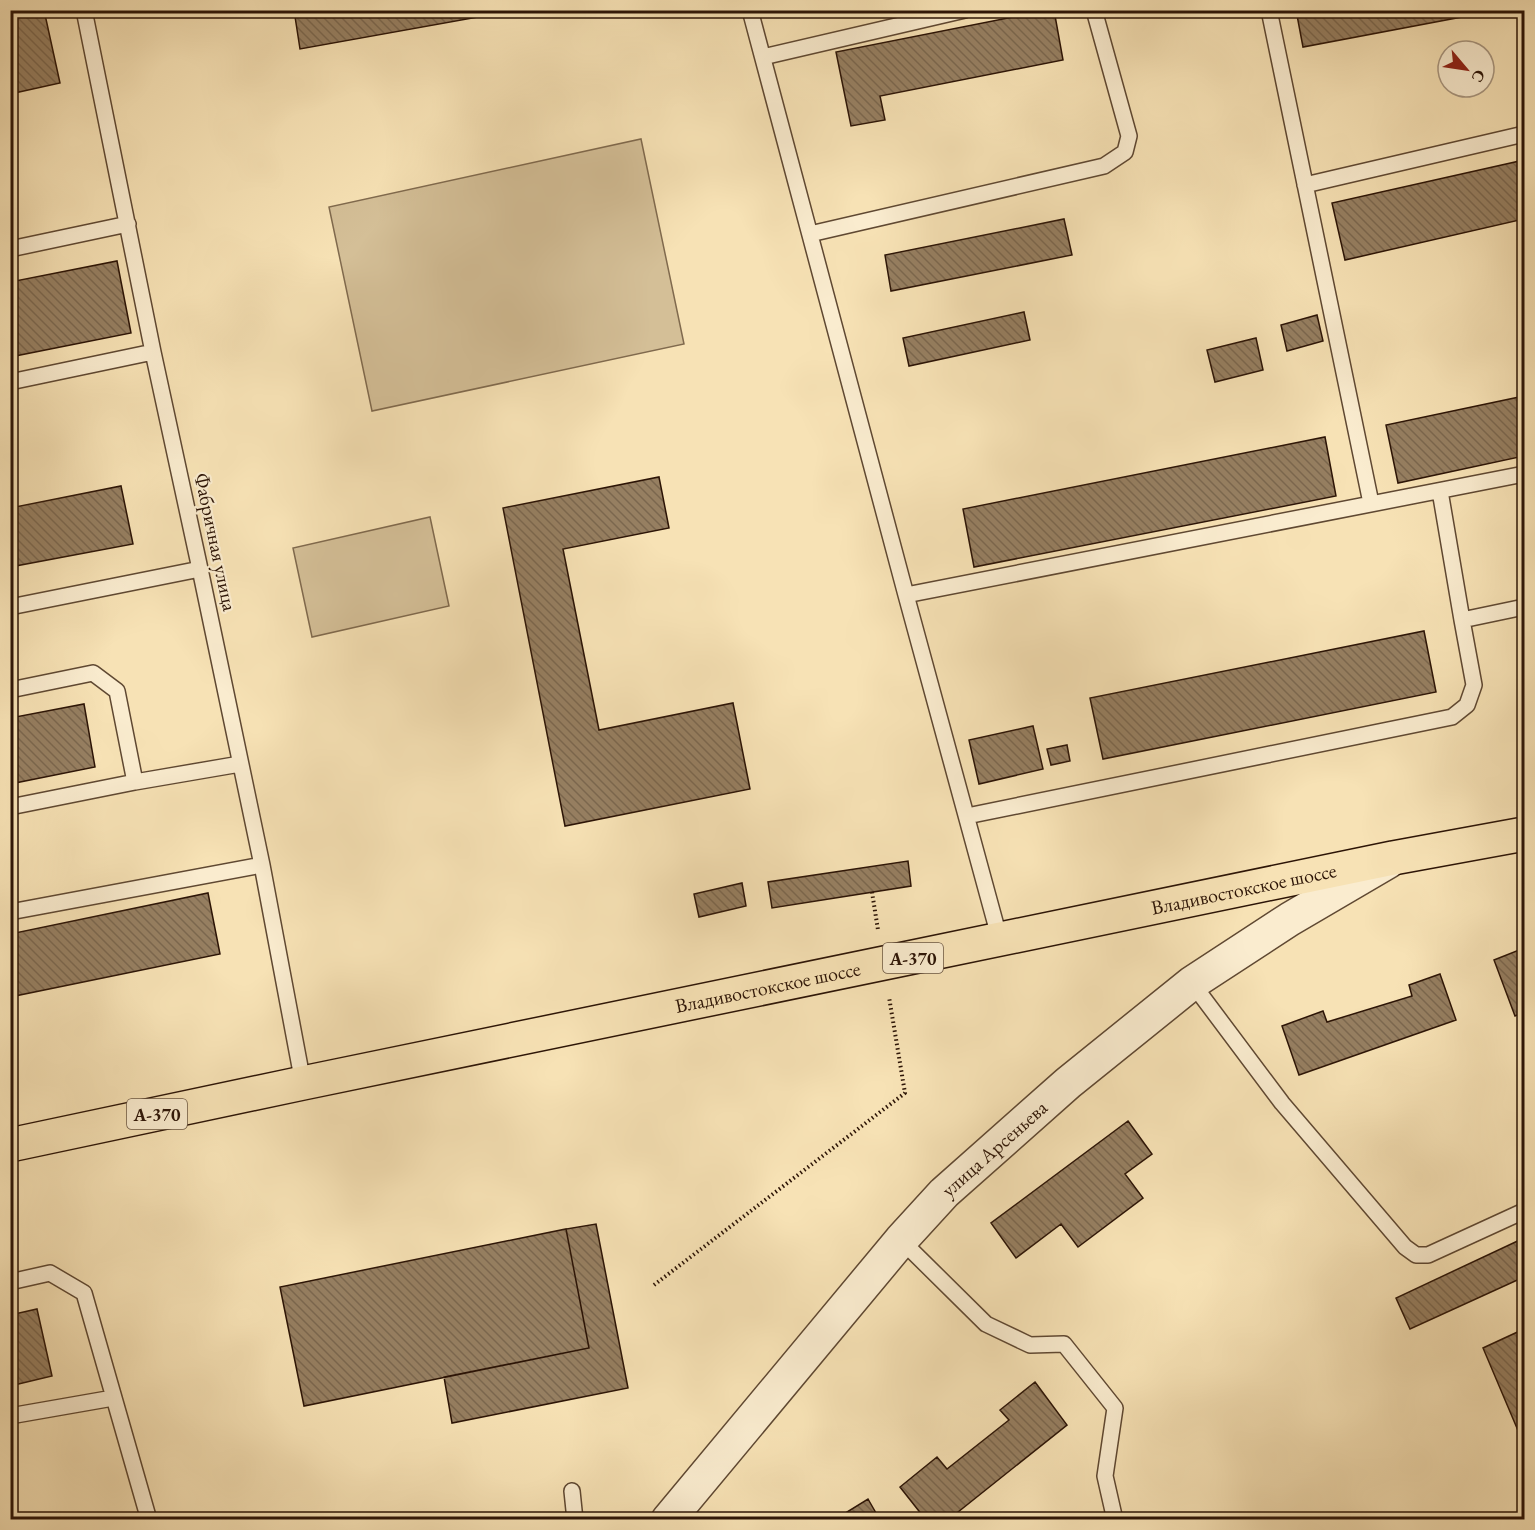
<svg xmlns="http://www.w3.org/2000/svg" width="1535" height="1530" viewBox="0 0 1535 1530" font-family="'EB Garamond',serif">
	<defs>
		<pattern id="building-back-hatch" width="6" height="6" patternUnits="userSpaceOnUse" patternTransform="scale(1.5)"><rect width="6" height="6" fill="#967f61"/><path d="M-1 5l2 2M0 0l6 6M5-1l2 2" fill="none" stroke="#7b674e"/></pattern>
	</defs>
	<rect width="100%" height="100%" fill="#f7e2b5"/>
	<filter id="stains"><feTurbulence type="fractalNoise" baseFrequency=".00333" numOctaves="4"/><feColorMatrix values="0 0 0 0 .2 0 0 0 0 .09 0 0 0 0 .02 0 0 0 .5 -.17"/></filter>
	<radialGradient id="worn" r=".72"><stop offset=".6" stop-color="#630" stop-opacity="0"/><stop offset="1" stop-color="#630" stop-opacity=".3"/></radialGradient>
	<path fill="#d4bf97" stroke="#806a4e" stroke-width="1.5" d="M 641,139 L 684,344 L 372,411 L 329,207 Z
		M 430,517 L 449,606 L 312,637 L 293,548 Z"/>
	<path fill="url(#building-back-hatch)" stroke="#2c1406" stroke-width="1.5" d="M 10,10 L 44,10 L 60,83 L 10,94 Z
		M 294,10 L 517,10 L 300,49 Z
		M 1048,10 L 1054,10 L 1063,60 L 880,96 L 885,120 L 851,126 L 836,52 Z
		M 1296,10 L 1499,10 L 1303,47 Z
		M 1524,160 L 1524,219 L 1345,260 L 1332,203 Z
		M 1064,219 L 1072,255 L 891,291 L 885,255 Z
		M 117,261 L 131,333 L 10,357 L 10,282 Z
		M 1024,312 L 1030,340 L 909,366 L 903,338 Z
		M 1317,315 L 1323,341 L 1287,351 L 1281,325 Z
		M 1256,338 L 1263,370 L 1215,382 L 1207,350 Z
		M 1524,396 L 1524,456 L 1398,483 L 1386,425 Z
		M 1325,437 L 1336,496 L 974,567 L 963,509 Z
		M 659,477 L 669,528 L 563,549 L 599,730 L 733,703 L 750,789 L 565,826 L 503,508 Z
		M 121,486 L 133,544 L 10,567 L 10,508 Z
		M 1424,631 L 1436,692 L 1103,759 L 1090,698 Z
		M 84,704 L 95,767 L 10,784 L 10,718 Z
		M 1033,726 L 1043,769 L 979,784 L 969,740 Z
		M 1067,745 L 1070,761 L 1051,765 L 1047,749 Z
		M 908,861 L 911,886 L 772,908 L 768,882 Z
		M 742,883 L 746,906 L 699,917 L 694,894 Z
		M 208,893 L 220,954 L 10,997 L 10,934 Z
		M 1524,948 L 1524,1012 L 1515,1016 L 1494,960 Z
		M 1440,974 L 1456,1020 L 1299,1075 L 1282,1026 L 1323,1011 L 1327,1022 L 1412,996 L 1409,985 Z
		M 1128,1121 L 1152,1154 L 1125,1174 L 1143,1198 L 1078,1247 L 1061,1224 L 1016,1258 L 991,1223 Z
		M 596,1224 L 628,1388 L 452,1423 L 444,1377 L 589,1348 L 566,1229 Z
		M 566,1229 L 589,1348 L 304,1406 L 280,1287 Z
		M 1524,1238 L 1524,1277 L 1410,1329 L 1396,1298 Z
		M 37,1309 L 52,1376 L 10,1386 L 10,1315 Z
		M 1524,1329 L 1524,1439 L 1522,1440 L 1483,1348 Z
		M 1035,1382 L 1067,1425 L 948,1520 L 926,1520 L 900,1487 L 937,1457 L 947,1469 L 1009,1420 L 1000,1410 Z
		M 868,1499 L 880,1520 L 834,1520 Z"/>
	<g fill="none" stroke-linecap="round" stroke-linejoin="round">
		<g stroke="#5f4832" stroke-width="18">
			<path id="service" d="M 84,10 L 153,352 L 200,569 L 262,865 L 303,1083
				M 750,10 L 906,595 L 1000,940
				M 1269,10 L 1371,503
				M 763,57 L 965,10
				M 1305,185 L 1524,134
				M 810,234 L 1104,166 L 1125,152 L 1129,136 L 1094,10
				M 10,249 L 128,224
				M 10,382 L 153,352
				M 1440,491 L 1462,620
				M 906,595 L 1524,474
				M 10,607 L 200,569
				M 10,690 L 93,673 L 117,691 L 135,782
				M 10,807 L 135,782 L 240,764
				M 967,816 L 1452,717 L 1467,705 L 1474,685 L 1462,620 L 1524,607
				M 10,912 L 262,865
				M 1192,983 L 1282,1103 L 1405,1247 L 1416,1255 L 1428,1255 L 1524,1211
				M 901,1240 L 986,1324 L 1030,1345 L 1064,1344 L 1115,1408 L 1105,1476 L 1115,1520
				M 10,1282 L 50,1273 L 84,1293 L 149,1520
				M 10,1416 L 113,1398
				M 572,1491 L 575,1520"/>
		</g>
		<g stroke="#5f4832" stroke-width="36">
			<g id="tertiary">
				<path id="s1" d="M 668,1520 L 901,1240 L 944,1193 L 1068,1083 L 1192,983 L 1290,919 L 1389,861"/>
			</g>
		</g>
		<g stroke="#2c1406" stroke-width="36">
			<g id="trunk">
				<path id="s2" d="M 10,1145 L 303,1083 L 1393,858 L 1524,834"/>
			</g>
		</g>
		<path stroke="#2c1406" stroke-width="4" stroke-dasharray="1.5 3" stroke-linecap="butt" d="M 872,892 L 878,930
			M 654,1285 L 905,1093 L 889,997"/>
		<use href="#service" stroke="#faeccf" stroke-width="15"/>
		<use href="#tertiary" stroke="#faeccf" stroke-width="33"/>
		<use href="#trunk" stroke="#f7e2b5" stroke-width="33"/>
	</g>
	<g text-anchor="middle" dominant-baseline="central" stroke-width="4.5" stroke-linejoin="round" paint-order="stroke">
		<g fill="#faeccf" stroke="#6a5542" stroke-width="1.5">
			<rect x="883" y="943" width="60" height="30" rx="4.5"/>
			<rect x="127" y="1099" width="60" height="30" rx="4.5"/>
		</g>
		<g font-size="18" font-weight="bold" fill="#2c1406">
			<text x="913" y="958">А-370</text>
			<text x="157" y="1114">А-370</text>
		</g>
		<g font-size="20" fill="#2c1406" stroke="#faeccf">
			<text transform="translate(216 542) rotate(78)">Фабричная улица</text>
			<text stroke="none"><textPath href="#s2" startOffset="1260">Владивостокское шоссе</textPath></text>
			<text stroke="none"><textPath href="#s2" startOffset="774">Владивостокское шоссе</textPath></text>
			<text stroke="none"><textPath href="#s1" startOffset="495">улица Арсеньева</textPath></text>
		</g>
	</g>
	<rect width="1535" height="1530" fill="none" stroke="#f7e2b5" stroke-width="36"/>
	<rect x="12" y="12" width="1511" height="1506" fill="none" stroke="#2c1406" stroke-width="3"/>
	<rect x="18" y="18" width="1499" height="1494" fill="none" stroke="#2c1406" stroke-width="1.5"/>
	<g transform="translate(1466 69) rotate(119)"><circle r="28" fill="#faeccf" stroke="#a8967f" stroke-width="1.5"/>
	<path d="M0-4.5L10 22L0 15L-10 22Z" fill="#8f2418"/>
	<text y="-9" font-size="16" font-weight="bold" text-anchor="middle" fill="#2c1406">С</text>
	</g>
	<rect width="100%" height="100%" filter="url(#stains)"/>
	<rect width="100%" height="100%" fill="url(#worn)"/>
</svg>
